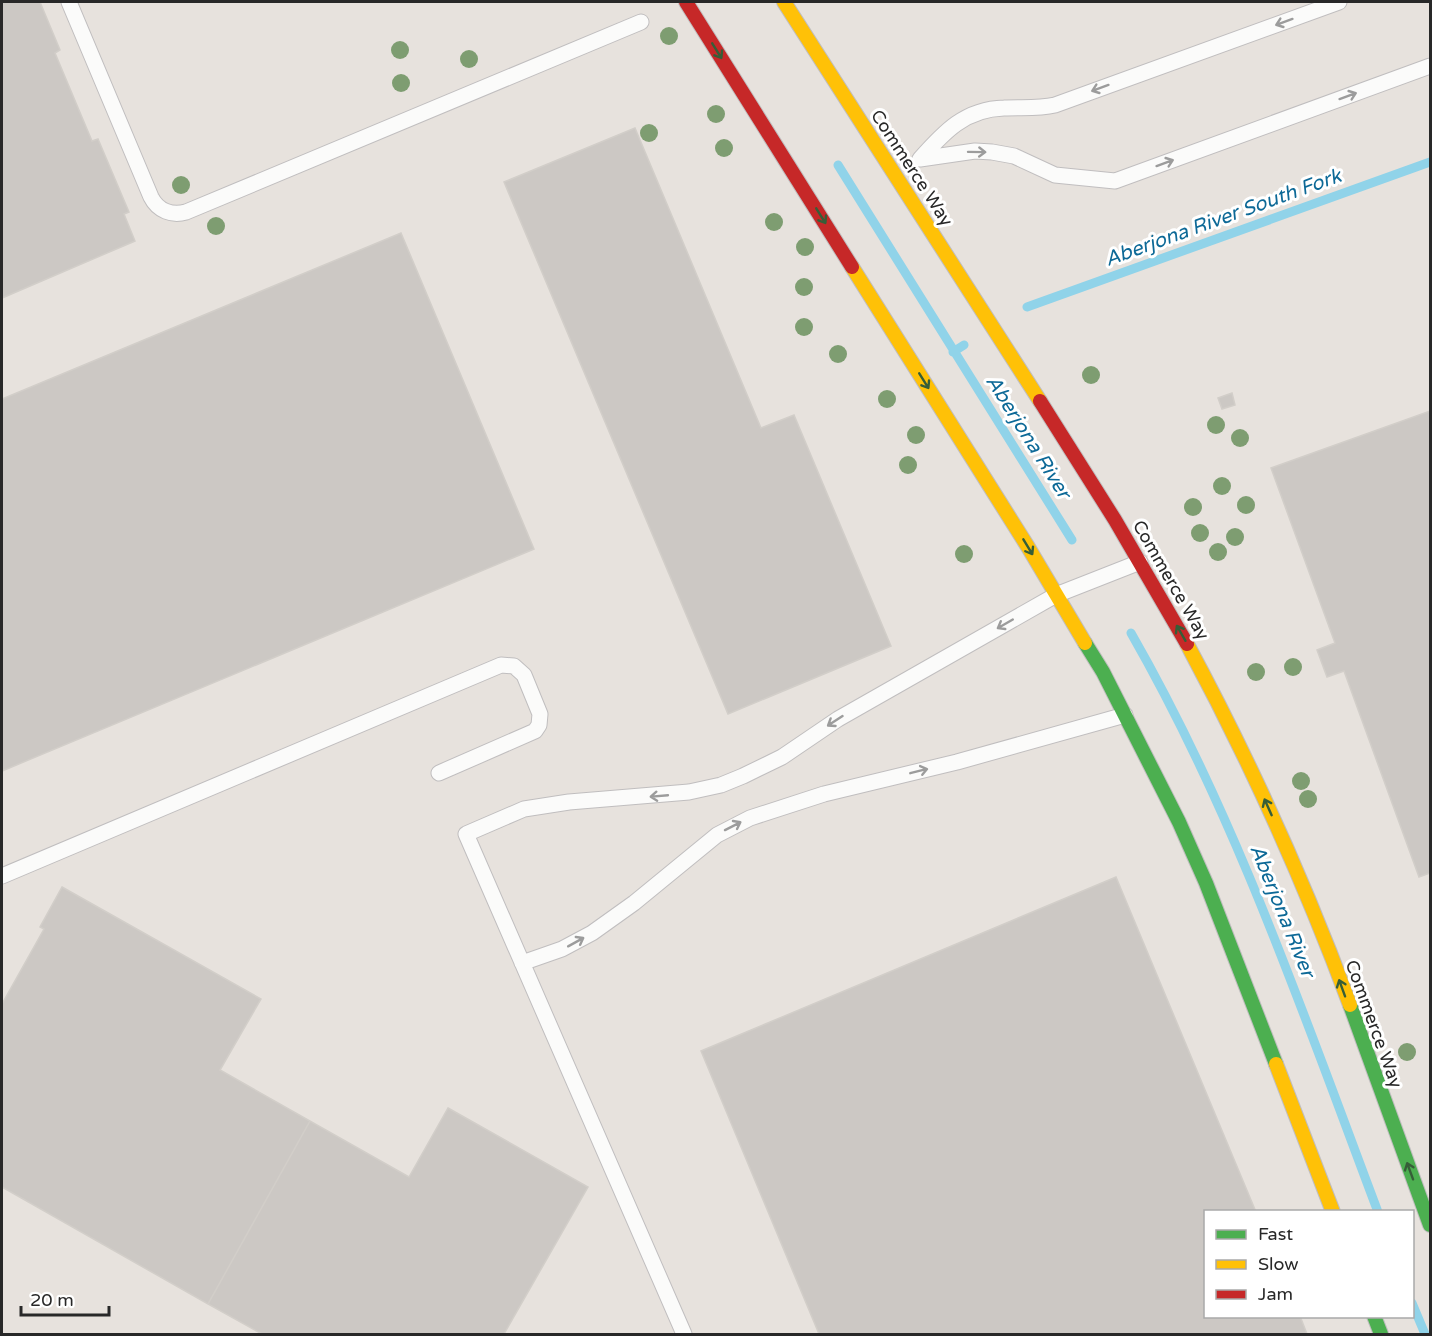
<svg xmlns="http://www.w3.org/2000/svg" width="1432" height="1336" viewBox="0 0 1432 1336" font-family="'Varela Round',sans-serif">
	<rect width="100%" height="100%" fill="#e7e2dd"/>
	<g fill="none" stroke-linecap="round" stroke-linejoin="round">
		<path stroke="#90d3e9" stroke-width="9" d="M 838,165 L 1072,540
			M 1027,307 L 1430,162
			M 953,352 L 964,345
			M 1131,633 C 1236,816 1304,1016 1378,1212
			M 1412,1303 L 1425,1334"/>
	</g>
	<path fill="#ccc8c4" stroke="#d2cec9" stroke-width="1.5" d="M 2,2 L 40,2 L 60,50 L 55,53 L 92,141 L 98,139 L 129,212 L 124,214 L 135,241 L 2,298 Z
		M 635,128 L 761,428 L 794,415 L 891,646 L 728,714 L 504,182 Z
		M 401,233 L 534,549 L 2,771 L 2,399 Z
		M 1232,393 L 1235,405 L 1222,409 L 1218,398 Z
		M 1430,411 L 1430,873 L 1419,877 L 1344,671 L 1327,677 L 1317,650 L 1335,643 L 1271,468 Z
		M 1116,877 L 1256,1212 L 1206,1212 L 1206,1316 L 1300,1316 L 1307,1334 L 819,1334 L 701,1051 Z
		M 62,887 L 261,999 L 220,1070 L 310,1121 L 208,1304 L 2,1187 L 2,1004 L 44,929 L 40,927 Z
		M 448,1108 L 588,1187 L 504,1334 L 262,1334 L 208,1304 L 310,1121 L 409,1177 Z"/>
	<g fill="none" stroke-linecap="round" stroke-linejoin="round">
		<g stroke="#c0bebf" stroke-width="17">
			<path id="lane" d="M 69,2 L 151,197 C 158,211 172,216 186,212 L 641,22
				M 920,159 L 975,151 L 992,152 L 1014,156 L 1055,175 L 1115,181 L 1430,66
				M 920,159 C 944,132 965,109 1004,108 C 1022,107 1038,109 1055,105 L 1339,2
				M 2,876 L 501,665 L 514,666 L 524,675 L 540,714 L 539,725 L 535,731 L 439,773
				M 522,963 L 562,949 L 592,933 L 634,903 L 717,835 L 750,818 L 824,794 L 957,762 L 1125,715
				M 684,1334 L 466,834 L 524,809 L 569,802 L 689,792 L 721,785 L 743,776 L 782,757 L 838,719 L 1056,595 L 1140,562"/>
		</g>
		<g stroke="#c0bebf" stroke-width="16">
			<path id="fast" d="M 1085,643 L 1103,672 L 1179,822 L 1206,883 L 1276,1064
				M 1350,1005 L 1430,1225
				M 1374,1316 L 1381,1334"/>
		</g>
		<g stroke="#c0bebf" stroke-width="16">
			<path id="slow" d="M 784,2 L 1040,401
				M 852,267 L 1028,547 L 1085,643
				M 1187,644 C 1250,761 1304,881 1350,1005
				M 1276,1064 L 1333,1212"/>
		</g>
		<g stroke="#c0bebf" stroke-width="16">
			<path id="jam" d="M 686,2 L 852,267
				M 1040,401 L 1115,520 L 1187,644"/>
		</g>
		<use href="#lane" stroke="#fbfbfa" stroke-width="15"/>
		<use href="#fast" stroke="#4caf50" stroke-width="14"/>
		<use href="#slow" stroke="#ffc107" stroke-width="14"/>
		<use href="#jam" stroke="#c62828" stroke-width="14"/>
	</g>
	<g fill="#7e9d71">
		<circle cx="669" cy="36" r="9"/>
		<circle cx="400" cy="50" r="9"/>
		<circle cx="469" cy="59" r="9"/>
		<circle cx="401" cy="83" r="9"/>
		<circle cx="716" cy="114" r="9"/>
		<circle cx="649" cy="133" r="9"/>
		<circle cx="724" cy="148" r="9"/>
		<circle cx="181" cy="185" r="9"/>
		<circle cx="774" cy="222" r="9"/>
		<circle cx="216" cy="226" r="9"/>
		<circle cx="805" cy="247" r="9"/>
		<circle cx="804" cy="287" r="9"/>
		<circle cx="804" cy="327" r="9"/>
		<circle cx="838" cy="354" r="9"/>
		<circle cx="1091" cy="375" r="9"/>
		<circle cx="887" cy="399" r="9"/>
		<circle cx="1216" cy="425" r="9"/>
		<circle cx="916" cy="435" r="9"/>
		<circle cx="1240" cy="438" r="9"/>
		<circle cx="908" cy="465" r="9"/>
		<circle cx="1222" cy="486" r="9"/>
		<circle cx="1246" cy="505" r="9"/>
		<circle cx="1193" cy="507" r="9"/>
		<circle cx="1200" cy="533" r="9"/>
		<circle cx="1235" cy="537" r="9"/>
		<circle cx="1218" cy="552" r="9"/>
		<circle cx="964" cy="554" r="9"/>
		<circle cx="1293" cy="667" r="9"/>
		<circle cx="1256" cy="672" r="9"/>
		<circle cx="1301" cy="781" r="9"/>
		<circle cx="1308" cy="799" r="9"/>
		<circle cx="1407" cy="1052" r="9"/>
	</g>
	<defs><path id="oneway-shaft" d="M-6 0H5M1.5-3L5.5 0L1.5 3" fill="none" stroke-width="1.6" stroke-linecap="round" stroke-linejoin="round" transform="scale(1.5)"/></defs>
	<g stroke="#9c9c9c">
		<use href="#oneway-shaft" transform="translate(1284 22) rotate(160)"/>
		<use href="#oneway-shaft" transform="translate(1100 88) rotate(160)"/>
		<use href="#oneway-shaft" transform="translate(1348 96) rotate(-20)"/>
		<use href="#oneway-shaft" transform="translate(977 152) rotate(1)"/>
		<use href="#oneway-shaft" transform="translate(1165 163) rotate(-20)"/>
		<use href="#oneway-shaft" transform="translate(1005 624) rotate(150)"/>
		<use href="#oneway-shaft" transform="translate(835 721) rotate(147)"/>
		<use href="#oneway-shaft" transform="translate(919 771) rotate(-14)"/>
		<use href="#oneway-shaft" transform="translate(659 796) rotate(175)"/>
		<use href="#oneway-shaft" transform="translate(733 826) rotate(-27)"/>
		<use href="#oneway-shaft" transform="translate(576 942) rotate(-29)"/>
	</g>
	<g stroke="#365e38">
		<use href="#oneway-shaft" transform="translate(717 51) rotate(58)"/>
		<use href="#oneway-shaft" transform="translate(821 216) rotate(58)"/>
		<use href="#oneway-shaft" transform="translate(924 381) rotate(58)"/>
		<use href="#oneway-shaft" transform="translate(1028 547) rotate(59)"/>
		<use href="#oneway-shaft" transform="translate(1181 633) rotate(-120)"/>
		<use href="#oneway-shaft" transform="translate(1268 807) rotate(-114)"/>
		<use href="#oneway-shaft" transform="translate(1342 988) rotate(-110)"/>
		<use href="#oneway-shaft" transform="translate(1410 1171) rotate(-110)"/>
	</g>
	<g text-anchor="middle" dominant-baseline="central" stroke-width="6" stroke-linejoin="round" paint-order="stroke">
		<g font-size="18" fill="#282828" stroke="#fff">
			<text transform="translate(912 168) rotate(57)">Commerce Way</text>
			<text transform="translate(1171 580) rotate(60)">Commerce Way</text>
			<text transform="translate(1374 1024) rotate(70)">Commerce Way</text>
		</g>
		<g font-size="20" font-style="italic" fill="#0d6997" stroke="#fff">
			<text transform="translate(1223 218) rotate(-20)">Aberjona River South Fork</text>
			<text transform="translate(1028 437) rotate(58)">Aberjona River</text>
			<text transform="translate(1282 911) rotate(68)">Aberjona River</text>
		</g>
	</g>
	<rect width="1432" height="1336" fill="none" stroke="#282828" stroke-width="6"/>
	<rect x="1204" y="1210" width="210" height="108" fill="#ffffff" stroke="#a9a9a9" stroke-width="1.5"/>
	<rect x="1216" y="1230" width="30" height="9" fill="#4caf50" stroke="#a9a9a9" stroke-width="1.5"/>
	<text x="1258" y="1240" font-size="18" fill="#282828">Fast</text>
	<rect x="1216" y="1260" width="30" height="9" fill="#ffc107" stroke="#a9a9a9" stroke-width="1.5"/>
	<text x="1258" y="1270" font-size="18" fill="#282828">Slow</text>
	<rect x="1216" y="1290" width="30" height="9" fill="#c62828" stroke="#a9a9a9" stroke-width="1.5"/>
	<text x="1258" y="1300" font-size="18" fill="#282828">Jam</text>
	<path d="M21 1306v9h88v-9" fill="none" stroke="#282828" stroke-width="3"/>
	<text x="30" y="1306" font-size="18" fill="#282828" stroke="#ffffff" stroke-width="4.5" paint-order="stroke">20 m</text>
</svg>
